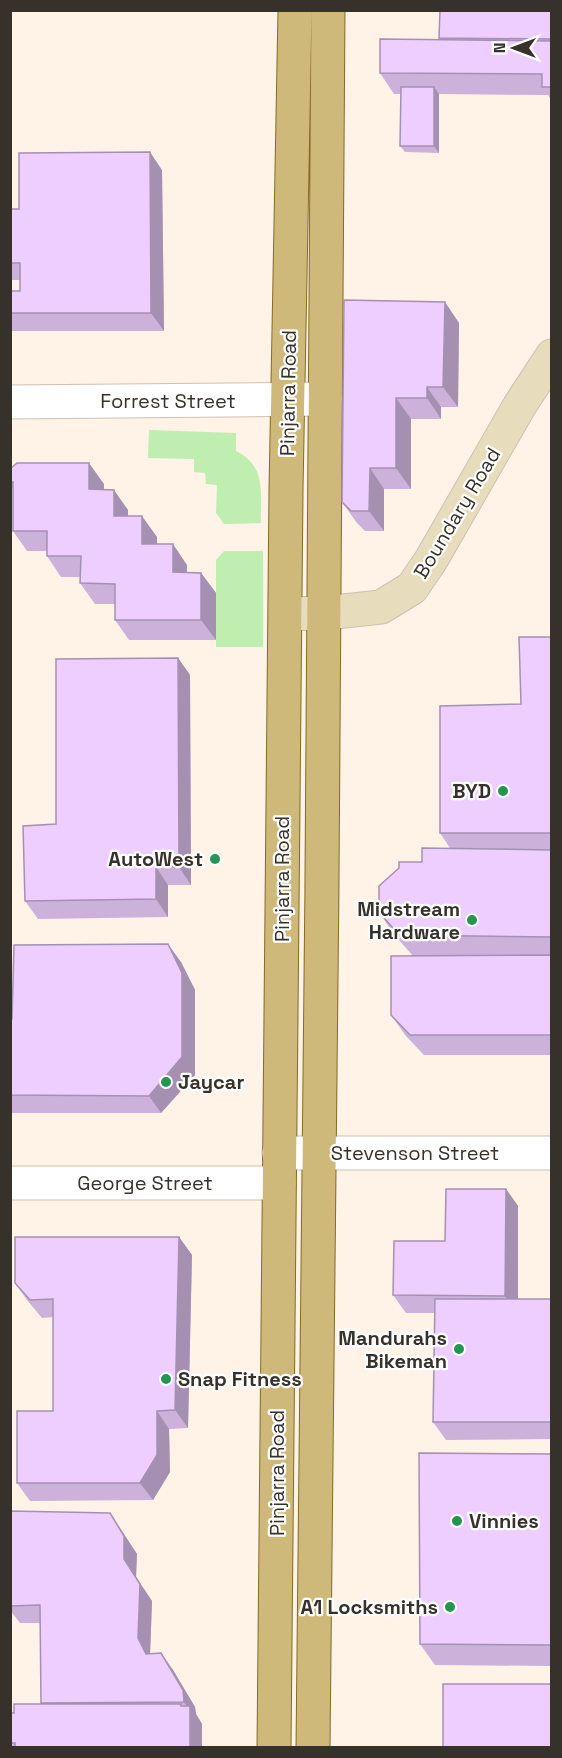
<svg xmlns="http://www.w3.org/2000/svg" width="562" height="1758" viewBox="0 0 562 1758" font-family="'Space Grotesk',sans-serif">
	<rect width="100%" height="100%" fill="#fff2e6"/>
	<path fill="#bfeeb0" d="M 149,430 L 236,433 L 236,451 C 267,466 260,493 261,523 L 224,524 L 216,513 L 217,485 L 206,484 L 205,473 L 194,472 L 194,459 L 148,458 Z
		M 224,551 L 263,551 L 263,647 L 216,647 L 216,560 Z"/>
	<g fill="none" stroke-linecap="round" stroke-linejoin="round">
		<g stroke="#cfc0b2" stroke-width="35">
			<path id="street" d="M 10,402 L 325,399
				M 279,1153 L 552,1153
				M 10,1183 L 279,1183"/>
		</g>
		<g stroke="#cfc0b2" stroke-width="35">
			<path id="secondary" d="M 286,614 L 325,613 L 381,607 L 412,588 L 431,560 L 520,405 L 552,356"/>
		</g>
		<g stroke="#846c24" stroke-width="35">
			<path id="primary" d="M 274,1748 L 286,490 L 295,10
				M 313,1748 C 322,1169 323,589 328,10"/>
		</g>
		<use href="#street" stroke="#fff" stroke-width="33"/>
		<use href="#secondary" stroke="#e7dcbc" stroke-width="33"/>
		<use href="#primary" stroke="#ceb97a" stroke-width="33"/>
	</g>
	<path fill="#ccb1db" d="M 552,10 L 552,101 L 548,95 L 439,94 L 439,153 L 405,152 L 400,146 L 401,94 L 394,94 L 380,73 L 440,40 L 439,38 Z
		M 162,170 L 164,331 L 10,331 L 10,291 L 20,291 L 20,280 L 10,280 L 10,209 L 19,209 Z
		M 344,300 L 459,323 L 458,407 L 441,407 L 441,419 L 411,419 L 411,489 L 384,489 L 384,531 L 365,531 L 357,523 L 342,502 Z
		M 10,469 L 104,484 L 104,489 L 128,510 L 128,516 L 157,537 L 157,544 L 187,565 L 187,572 L 201,573 L 216,593 L 216,640 L 129,640 L 115,620 L 115,604 L 95,604 L 80,583 L 80,577 L 61,577 L 47,556 L 47,551 L 27,551 L 13,531 L 13,489 L 10,485 Z
		M 552,637 L 552,1055 L 424,1055 L 406,1036 L 391,1015 L 413,956 L 393,933 L 379,912 L 422,862 L 450,848 L 440,833 L 521,704 Z
		M 178,658 L 190,675 L 191,885 L 168,885 L 168,917 L 38,919 L 25,901 L 56,824 Z
		M 181,962 L 195,990 L 195,1075 L 161,1113 L 10,1113 L 10,1020 Z
		M 506,1189 L 518,1206 L 518,1299 L 552,1299 L 552,1439 L 446,1440 L 433,1422 L 435,1313 L 406,1313 L 393,1295 L 445,1241 Z
		M 179,1237 L 192,1255 L 188,1428 L 169,1429 L 170,1472 L 153,1500 L 30,1501 L 17,1483 L 53,1411 L 53,1317 L 42,1318 L 27,1300 L 15,1283 Z
		M 552,1454 L 552,1666 L 435,1665 L 420,1644 Z
		M 10,1511 L 110,1513 L 137,1554 L 136,1577 L 152,1601 L 150,1654 L 173,1670 L 195,1707 L 196,1714 L 202,1724 L 202,1748 L 13,1748 L 10,1745 L 10,1713 L 42,1704 L 41,1703 L 40,1623 L 20,1623 L 10,1610 Z"/>
	<path fill="#a690b2" d="M 434,87 L 439,94 L 439,153 L 434,146 Z
		M 150,152 L 162,170 L 164,331 L 151,313 Z
		M 445,302 L 459,323 L 458,407 L 443,387 Z
		M 427,387 L 441,407 L 441,419 L 427,398 Z
		M 396,398 L 411,419 L 411,489 L 396,468 Z
		M 89,463 L 104,484 L 104,510 L 89,489 Z
		M 370,468 L 384,489 L 384,531 L 369,511 Z
		M 114,490 L 128,510 L 128,537 L 114,516 Z
		M 142,516 L 157,537 L 157,565 L 142,544 Z
		M 173,544 L 187,565 L 187,593 L 173,572 Z
		M 201,573 L 216,593 L 216,640 L 201,620 Z
		M 178,658 L 190,675 L 191,885 L 179,867 Z
		M 156,867 L 168,885 L 168,917 L 156,899 Z
		M 168,944 L 181,962 L 195,990 L 195,1075 L 161,1113 L 149,1096 Z
		M 506,1189 L 518,1206 L 518,1313 L 505,1296 Z
		M 179,1237 L 192,1255 L 188,1428 L 175,1410 Z
		M 157,1411 L 169,1429 L 170,1472 L 153,1500 L 140,1483 Z
		M 110,1513 L 137,1554 L 136,1577 L 152,1601 L 150,1655 L 146,1654 L 138,1638 L 124,1559 Z
		M 161,1653 L 173,1670 L 195,1707 L 196,1714 L 202,1724 L 202,1748 L 190,1748 L 181,1706 L 181,1704 L 190,1716 L 190,1711 L 184,1702 Z"/>
	<path fill="#edceff" stroke="#a690b2" stroke-width="1.5" d="M 440,10 L 552,10 L 552,39 L 439,38 Z
		M 380,39 L 552,41 L 552,87 L 542,87 L 542,74 L 380,73 Z
		M 401,87 L 434,87 L 434,146 L 400,146 Z
		M 150,152 L 151,313 L 10,313 L 10,291 L 20,291 L 20,263 L 10,263 L 10,209 L 19,209 L 19,153 Z
		M 344,300 L 445,302 L 443,387 L 427,387 L 427,398 L 396,398 L 396,468 L 370,468 L 369,511 L 351,511 L 342,502 Z
		M 17,463 L 89,463 L 89,489 L 114,490 L 114,516 L 142,516 L 142,544 L 173,544 L 173,572 L 201,573 L 201,620 L 115,620 L 115,584 L 80,583 L 81,556 L 47,556 L 47,531 L 13,531 L 13,482 L 10,482 L 10,469 Z
		M 519,637 L 552,637 L 552,833 L 440,833 L 440,706 L 521,704 Z
		M 178,658 L 179,867 L 156,867 L 156,899 L 25,901 L 23,826 L 56,824 L 56,659 Z
		M 422,848 L 552,850 L 552,937 L 399,935 L 379,912 L 379,886 L 399,868 L 399,862 L 422,862 Z
		M 168,944 L 182,973 L 182,1057 L 149,1096 L 10,1095 L 10,1020 L 12,1019 L 14,945 Z
		M 552,955 L 552,1035 L 410,1035 L 391,1015 L 391,956 Z
		M 446,1189 L 506,1189 L 505,1296 L 393,1295 L 394,1241 L 445,1241 Z
		M 15,1237 L 179,1237 L 175,1410 L 157,1411 L 157,1455 L 140,1483 L 17,1483 L 17,1411 L 53,1411 L 53,1299 L 30,1300 L 15,1283 Z
		M 435,1299 L 552,1299 L 552,1422 L 433,1422 Z
		M 419,1453 L 552,1454 L 552,1645 L 420,1644 Z
		M 10,1511 L 110,1513 L 124,1536 L 124,1559 L 140,1584 L 138,1638 L 146,1654 L 161,1653 L 183,1690 L 184,1702 L 41,1703 L 40,1605 L 10,1606 Z
		M 443,1684 L 552,1684 L 552,1748 L 443,1748 Z
		M 14,1704 L 181,1704 L 181,1706 L 190,1706 L 190,1748 L 15,1748 L 15,1743 L 10,1743 L 10,1713 L 14,1713 Z"/>
	<g fill="#259650" stroke="#fff" stroke-width="2">
		<circle cx="503" cy="791" r="6"/>
		<circle cx="215" cy="859" r="6"/>
		<circle cx="472" cy="920" r="6"/>
		<circle cx="166" cy="1082" r="6"/>
		<circle cx="459" cy="1349" r="6"/>
		<circle cx="166" cy="1379" r="6"/>
		<circle cx="457" cy="1521" r="6"/>
		<circle cx="450" cy="1607" r="6"/>
	</g>
	<g text-anchor="middle" dominant-baseline="central" stroke-width="4.5" stroke-linejoin="round" paint-order="stroke">
		<g font-size="20" fill="#37312b" stroke="#fff">
			<text transform="translate(288 393) rotate(-89)">Pinjarra Road</text>
			<text x="168" y="401">Forrest Street</text>
			<text transform="translate(457 513) rotate(-59)">Boundary Road</text>
			<text transform="translate(282 879) rotate(-90)">Pinjarra Road</text>
			<text x="415" y="1153">Stevenson Street</text>
			<text x="145" y="1183">George Street</text>
			<text transform="translate(277 1473) rotate(-90)">Pinjarra Road</text>
		</g>
		<g font-size="20" font-weight="bold" fill="#37312b" stroke="#fff" text-anchor="end">
			<text x="491" y="791">BYD</text>
			<text x="203" y="859">AutoWest</text>
			<text x="460" y="909">Midstream<tspan x="460" dy="23">Hardware</tspan></text>
			<text x="178" y="1082" text-anchor="start">Jaycar</text>
			<text x="447" y="1338">Mandurahs<tspan x="447" dy="23">Bikeman</tspan></text>
			<text x="178" y="1379" text-anchor="start">Snap Fitness</text>
			<text x="469" y="1521" text-anchor="start">Vinnies</text>
			<text x="438" y="1607">A1 Locksmiths</text>
		</g>
	</g>
	<rect width="562" height="1758" fill="none" stroke="#37312b" stroke-width="24"/>
	<g transform="translate(514 48) rotate(270)" stroke="#ffffff" stroke-width="4.5" paint-order="stroke">
	<path d="M0-4.5L10 22L0 15L-10 22Z" fill="#37312b"/>
	<text y="-9" font-size="16" font-weight="bold" text-anchor="middle" fill="#37312b">N</text>
	</g>
</svg>
